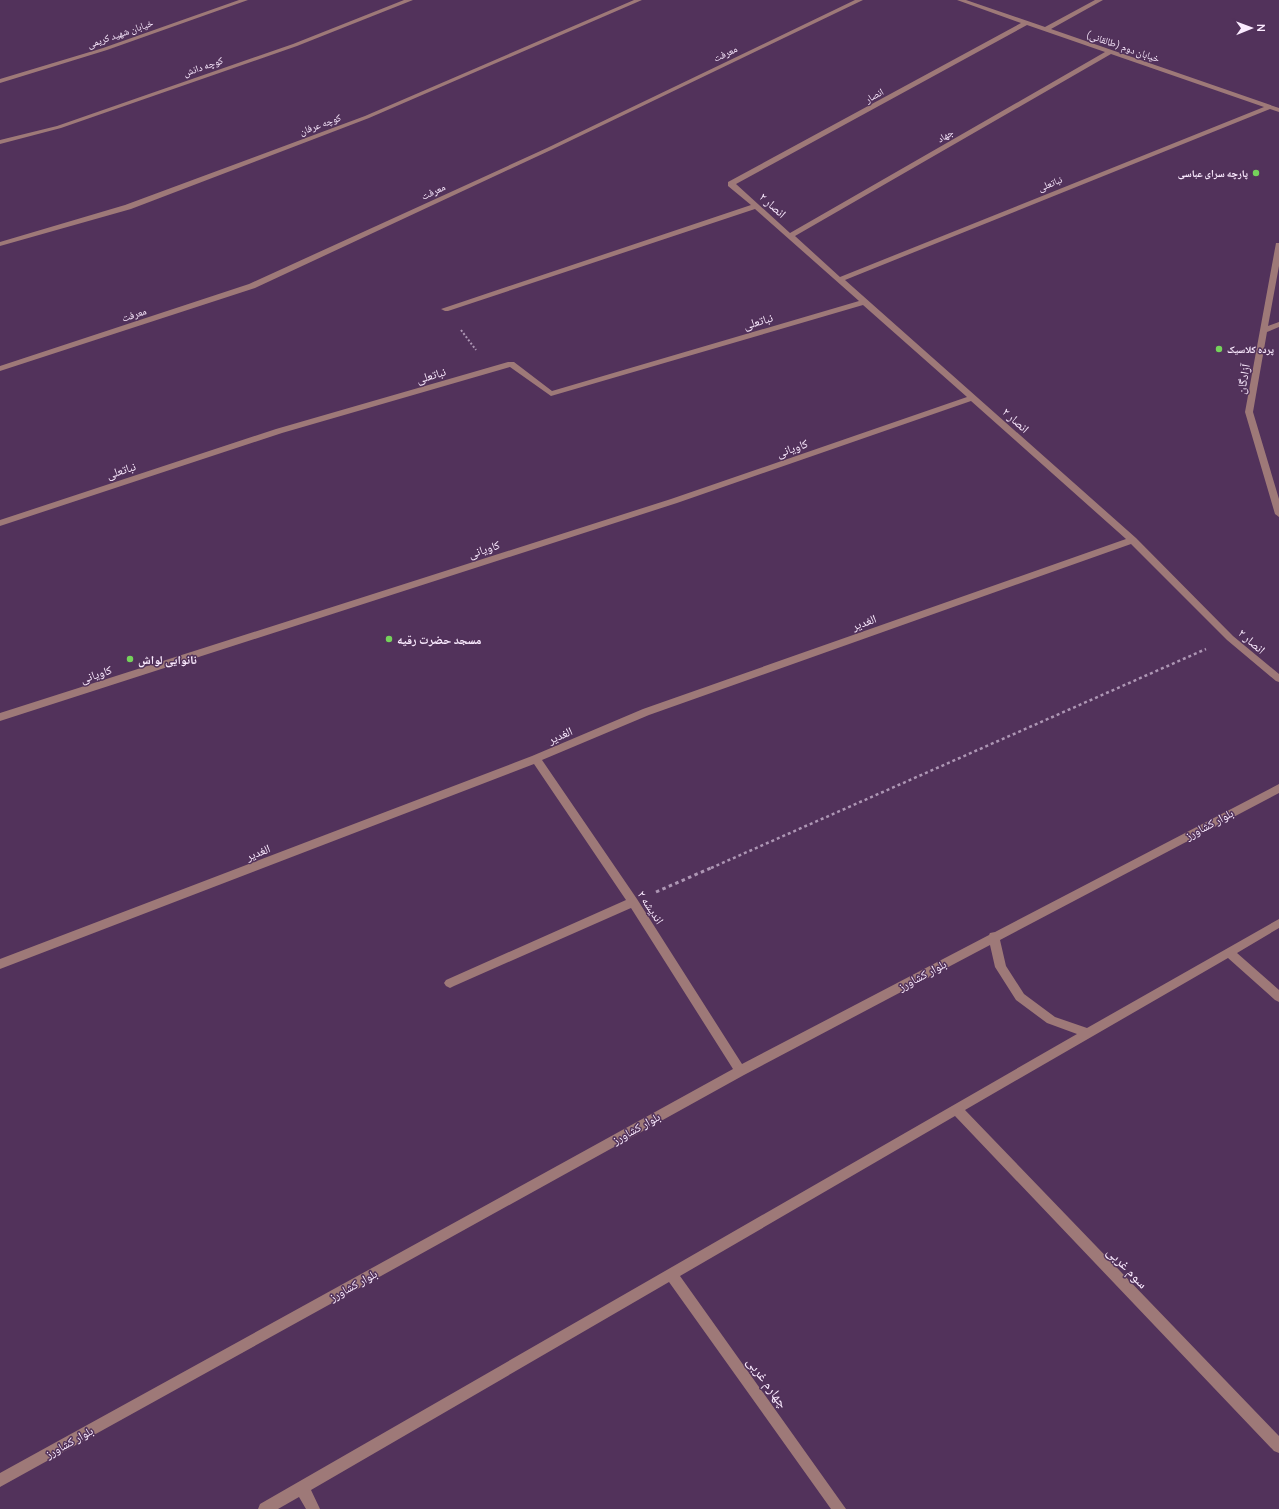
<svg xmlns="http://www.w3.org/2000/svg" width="1279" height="1509" viewBox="0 0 1279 1509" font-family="Manrope,'Noto Naskh Arabic',sans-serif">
	<rect width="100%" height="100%" fill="#52325b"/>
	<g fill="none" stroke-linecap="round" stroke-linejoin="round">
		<path stroke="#ad96b4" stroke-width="2" stroke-dasharray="2 2" stroke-linecap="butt" d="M 461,330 L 476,350"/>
		<path stroke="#ad96b4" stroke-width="2.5" stroke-dasharray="3 3" stroke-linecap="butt" d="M 711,868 L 1206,649"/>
		<path stroke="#ad96b4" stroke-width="3" stroke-dasharray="3.5 3.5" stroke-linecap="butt" d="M 656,892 L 713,867"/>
		<path fill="#9e7978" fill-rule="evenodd" d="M 239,0 L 248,0 L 107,50 L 0,83 L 0,79 L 103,48 Z
			M 404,0 L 413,0 L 297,46 L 61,128 L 0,144 L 0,140 L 57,126 L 293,44 Z
			M 634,0 L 642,0 L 369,118 L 131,209 L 0,246 L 0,242 L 125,205 L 365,116 Z
			M 855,0 L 863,0 L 551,150 L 255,288 L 0,371 L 0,366 L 249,284 L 547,148 Z
			M 957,0 L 966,0 L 1045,27 L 1095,0 L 1103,0 L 1051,29 L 1279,108 L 1279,112 L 1270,109 L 845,280 L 1136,538 L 1233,636 L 1279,674 L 1279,682 L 1276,681 L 1227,640 L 1131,544 L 649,715 L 542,760 L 637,899 L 742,1064 L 989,935 L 990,933 L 995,932 L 1279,784 L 1279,793 L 1000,940 L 1006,966 L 1024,994 L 1055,1017 L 1087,1028 L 1279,919 L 1279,928 L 1237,953 L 1279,990 L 1279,1002 L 1275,1000 L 1228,958 L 965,1110 L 1279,1436 L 1279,1453 L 1274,1451 L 955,1116 L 680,1276 L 846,1509 L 831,1509 L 669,1282 L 311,1490 L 320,1509 L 306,1509 L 299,1497 L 278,1509 L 258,1509 L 260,1504 L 1077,1034 L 1047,1023 L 1016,1000 L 995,967 L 990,945 L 744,1075 L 0,1487 L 0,1473 L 733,1069 L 631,908 L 454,986 L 450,988 L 446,986 L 444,983 L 446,980 L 626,900 L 534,764 L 0,969 L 0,959 L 532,756 L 643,709 L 1126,539 L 971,401 L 677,503 L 0,721 L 0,713 L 671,499 L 967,397 L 863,305 L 551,396 L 510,367 L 282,433 L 0,526 L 0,520 L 276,429 L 508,362 L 514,362 L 552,391 L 859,301 L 755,209 L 448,311 L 445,311 L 441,309 L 751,205 L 728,186 L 728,182 L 1021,23 ZM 1027,25 L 1105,52 L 790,233 L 736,184 ZM 1111,54 L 1264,107 L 840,277 L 795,236 Z
			M 1276,243 L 1279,243 L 1279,266 L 1268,326 L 1279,322 L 1279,327 L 1267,332 L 1253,412 L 1279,499 L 1279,517 L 1275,514 L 1245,412 Z"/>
	</g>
	<g fill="#75d25b" stroke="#52325b" stroke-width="1.5">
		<circle cx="1256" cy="173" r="4"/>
		<circle cx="1219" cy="349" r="4"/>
		<circle cx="389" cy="639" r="4"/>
		<circle cx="130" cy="659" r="4"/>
	</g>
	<g text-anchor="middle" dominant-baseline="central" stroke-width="3" stroke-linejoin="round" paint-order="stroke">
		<g font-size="10" fill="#fbebff" stroke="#52325b">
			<text transform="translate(120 33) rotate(-19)">خیابان شهید کریمی</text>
			<text transform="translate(1123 46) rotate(19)">خیابان دوم (طالقانی)</text>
			<text transform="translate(725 53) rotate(-26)">معرفت</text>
			<text transform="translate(203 66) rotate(-19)">کوچه دانش</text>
			<text transform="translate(874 95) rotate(-29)">انصار</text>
			<text transform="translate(320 124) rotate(-20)">کوچه عرفان</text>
			<text transform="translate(945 135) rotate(-30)">جهاد</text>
			<text transform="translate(1050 183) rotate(-22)">نباتعلی</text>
			<text transform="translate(433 191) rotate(-25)">معرفت</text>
			<text transform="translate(134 314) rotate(-18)">معرفت</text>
		</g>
		<g font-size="10" font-weight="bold" fill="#fbebff" stroke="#52325b" text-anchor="end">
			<text x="1248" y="173">پارچه سرای عباسی</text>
			<text x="1227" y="349" text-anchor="start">پرده کلاسیک</text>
		</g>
		<g font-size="12" fill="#fbebff" stroke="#52325b">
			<text transform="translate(773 205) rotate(42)">انصار ۲</text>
			<text transform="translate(758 321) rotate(-16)">نباتعلی</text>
			<text transform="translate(431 375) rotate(-16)">نباتعلی</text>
			<text transform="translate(1243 379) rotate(-80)">آزادگان</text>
			<text transform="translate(1016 420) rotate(42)">انصار ۲</text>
			<text transform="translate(792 448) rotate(-19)">کاویانی</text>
			<text transform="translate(121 470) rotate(-18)">نباتعلی</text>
			<text transform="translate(484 549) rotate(-18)">کاویانی</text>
			<text transform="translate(864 622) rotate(-20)">الغدیر</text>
			<text transform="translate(1252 641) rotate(41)">انصار ۲</text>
			<text transform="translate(96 674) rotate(-18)">کاویانی</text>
			<text transform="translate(560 735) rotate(-23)">الغدیر</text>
			<text transform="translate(1209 824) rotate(-28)">بلوار کشاورز</text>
			<text transform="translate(258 852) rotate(-21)">الغدیر</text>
			<text transform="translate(651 907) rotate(57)">اندیشه ۲</text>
			<text transform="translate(922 975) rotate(-28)">بلوار کشاورز</text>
			<text transform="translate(636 1128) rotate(-29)">بلوار کشاورز</text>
			<text transform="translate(353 1285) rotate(-29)">بلوار کشاورز</text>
			<text transform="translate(69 1442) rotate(-29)">بلوار کشاورز</text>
		</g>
		<g font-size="12" font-weight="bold" fill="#fbebff" stroke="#52325b" text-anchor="start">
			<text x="397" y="639">مسجد حضرت رقیه</text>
			<text x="138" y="659">نانوایی لواش</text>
		</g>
		<g font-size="14" fill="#fbebff" stroke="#52325b">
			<text transform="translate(1128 1267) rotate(46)">سوم غربی</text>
			<text transform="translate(768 1382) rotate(54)">چهارم غربی</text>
		</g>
	</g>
	<g transform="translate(1251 28) rotate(89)" stroke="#52325b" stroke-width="3" paint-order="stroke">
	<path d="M0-3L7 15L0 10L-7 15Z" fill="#fbebff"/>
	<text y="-6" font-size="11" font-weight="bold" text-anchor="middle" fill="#fbebff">N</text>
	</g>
</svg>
